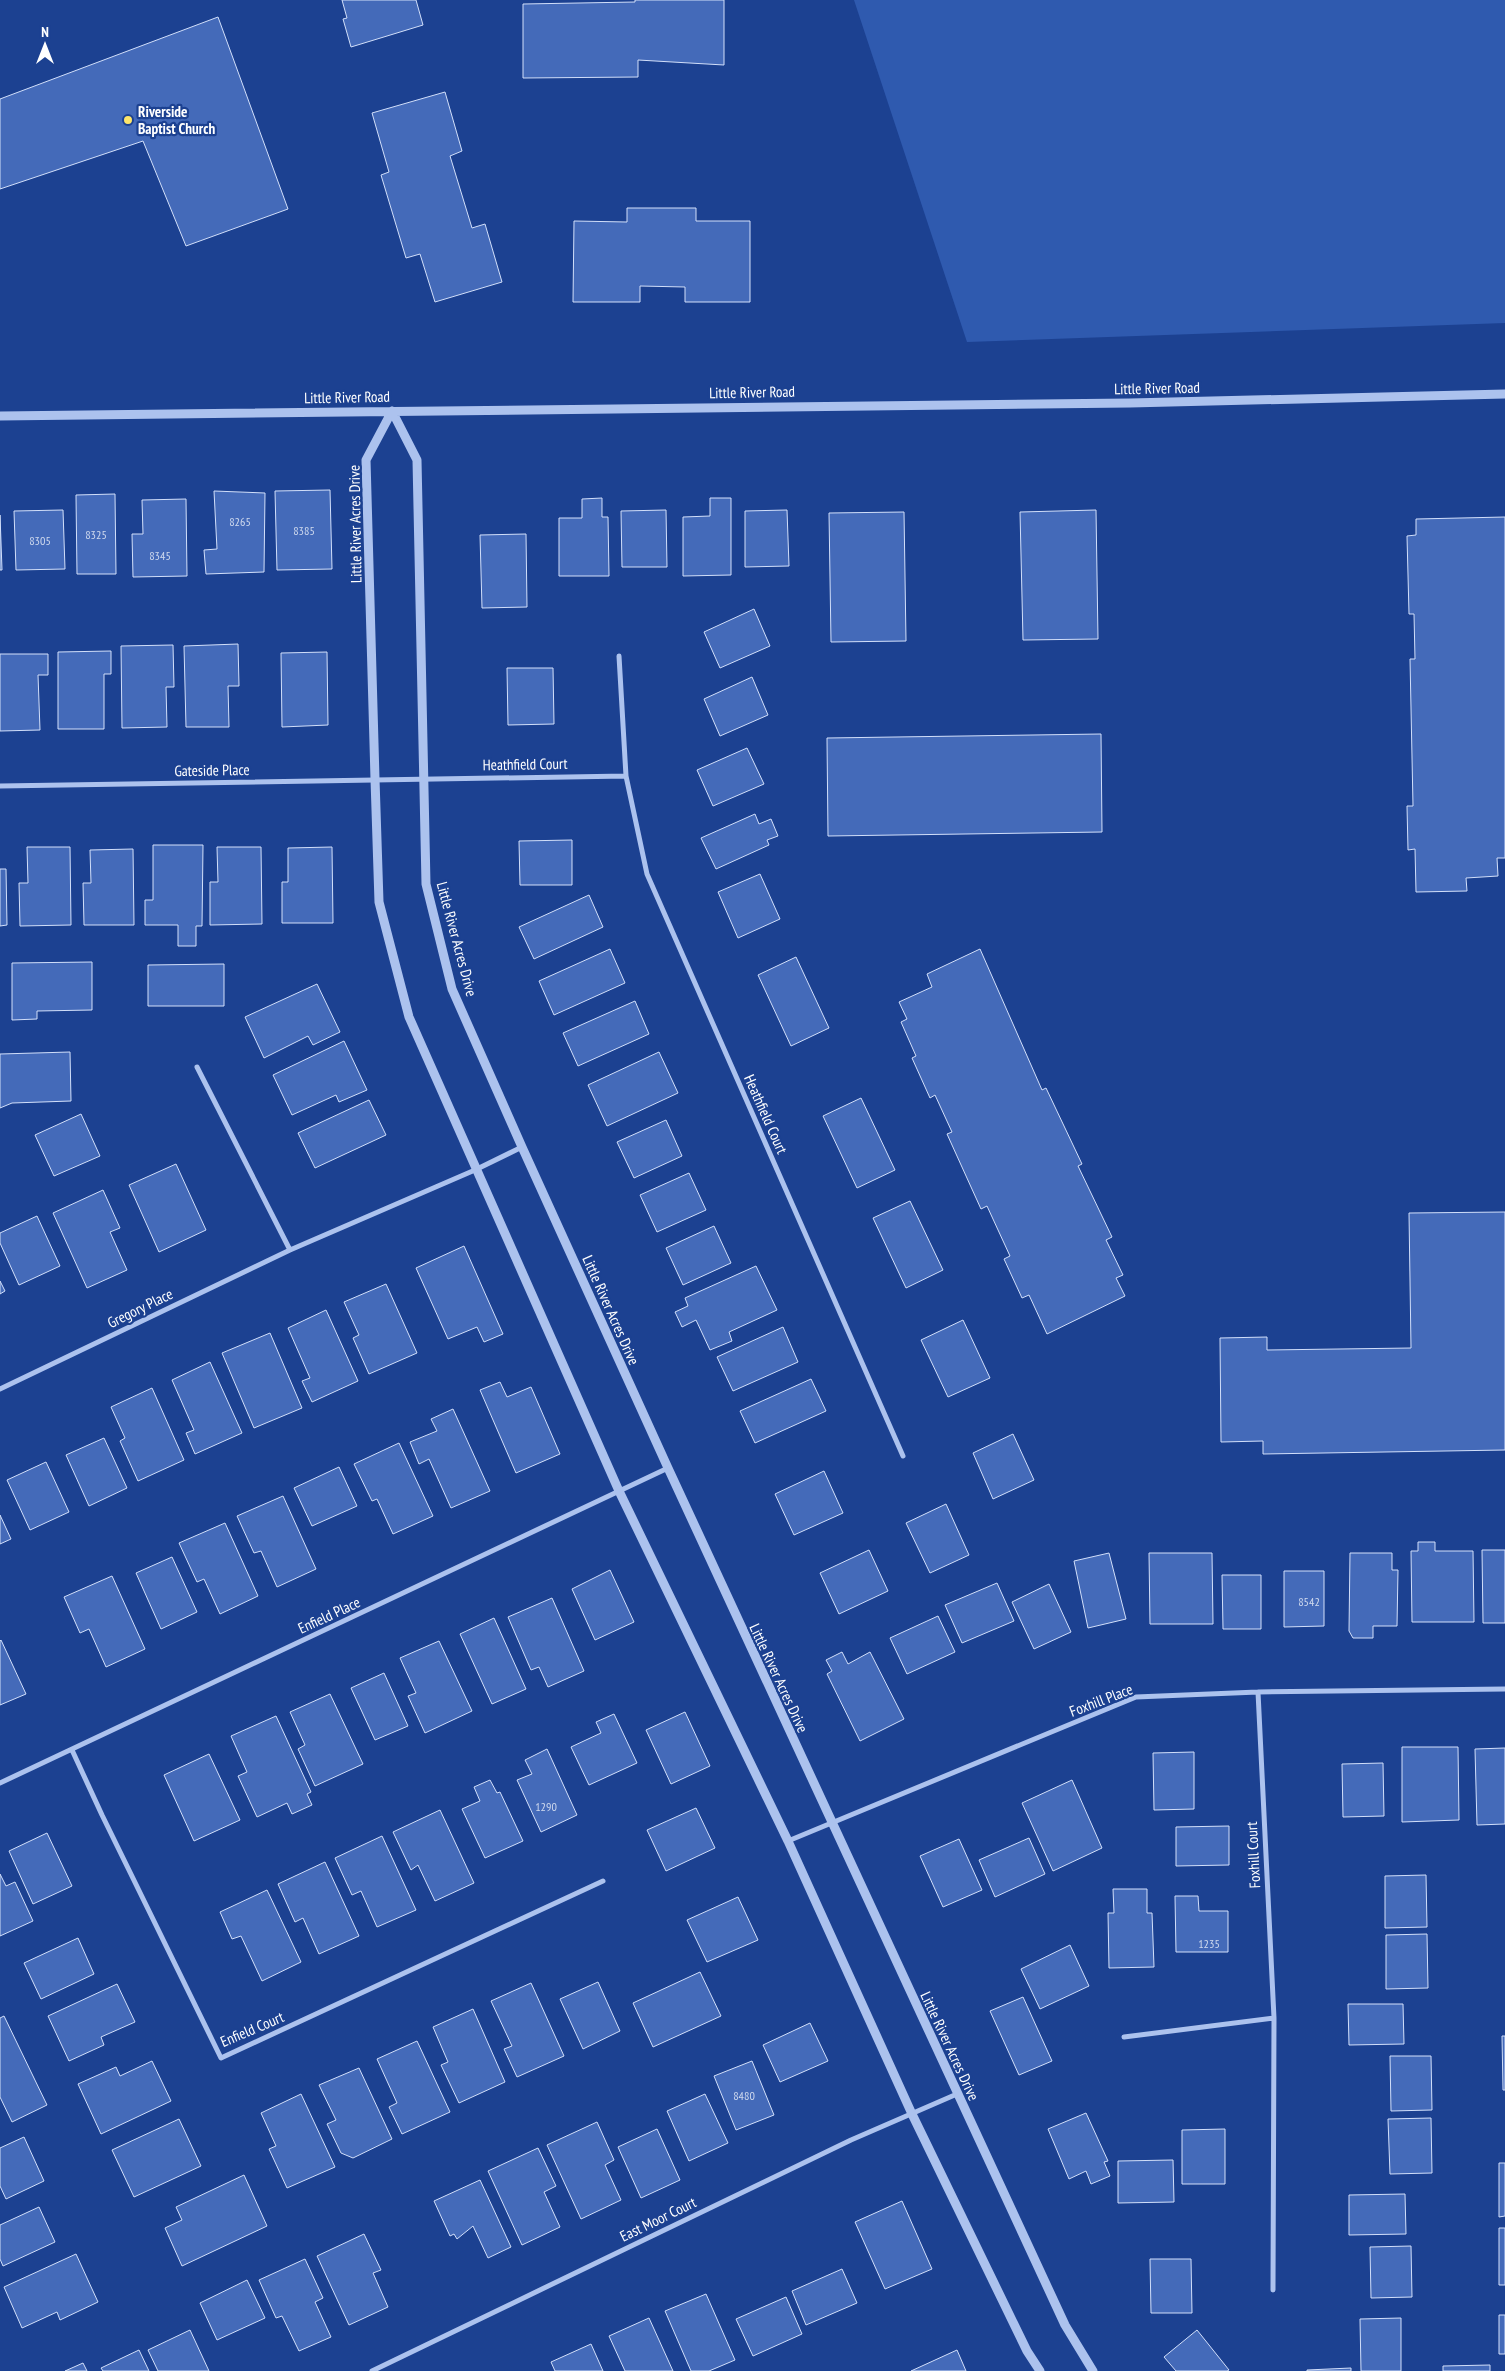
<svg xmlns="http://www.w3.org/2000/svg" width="1505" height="2371" viewBox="0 0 1505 2371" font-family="'PT Sans Narrow',sans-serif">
	<rect width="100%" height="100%" fill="#1c4191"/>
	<path fill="#2f5aaf" d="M 854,0 L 1505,0 L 1505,323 L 967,342 Z"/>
	<path fill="#446ab9" stroke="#d2dffa" d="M 342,0 L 416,0 L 423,25 L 351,47 L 343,19 L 347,18 Z
		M 635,0 L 724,0 L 724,65 L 638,60 L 638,77 L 523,78 L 523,4 L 635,2 Z
		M 218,17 L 288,209 L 186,246 L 143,141 L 0,189 L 0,99 Z
		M 445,92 L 462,151 L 450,156 L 472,228 L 485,224 L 502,282 L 435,302 L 420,254 L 406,258 L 381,175 L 389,172 L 372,113 Z
		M 627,208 L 696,208 L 696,221 L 750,221 L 750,302 L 685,302 L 685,287 L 640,286 L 640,302 L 573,302 L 574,221 L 627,222 Z
		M 330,490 L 332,569 L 277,570 L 275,491 Z
		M 214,491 L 265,493 L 264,572 L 206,574 L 204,550 L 217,549 Z
		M 115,494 L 116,574 L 77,574 L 76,495 Z
		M 602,498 L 602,517 L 608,517 L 609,576 L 559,576 L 559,518 L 582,518 L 582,499 Z
		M 710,498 L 731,498 L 731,575 L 683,576 L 683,517 L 710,516 Z
		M 186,499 L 187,576 L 133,577 L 132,534 L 143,534 L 142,500 Z
		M 63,510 L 65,569 L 16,570 L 14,511 Z
		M 666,510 L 667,567 L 622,567 L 621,511 Z
		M 787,510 L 789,566 L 745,567 L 745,511 Z
		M 1096,510 L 1098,639 L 1023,640 L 1020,512 Z
		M 904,512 L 906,641 L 831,642 L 829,513 Z
		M 0,515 L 2,570 L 0,570 Z
		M 1505,517 L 1505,858 L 1497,858 L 1498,876 L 1466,878 L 1467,891 L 1416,892 L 1415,849 L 1408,850 L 1407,806 L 1413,806 L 1410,659 L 1415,659 L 1414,614 L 1409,614 L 1407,536 L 1416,535 L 1416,519 Z
		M 526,534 L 527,607 L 482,608 L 480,535 Z
		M 754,609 L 770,646 L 720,668 L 704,632 Z
		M 238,644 L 239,686 L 228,686 L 229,727 L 186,727 L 184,646 Z
		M 173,645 L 174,687 L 166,687 L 167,727 L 122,728 L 121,646 Z
		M 111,651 L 111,674 L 104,674 L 104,729 L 58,729 L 58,652 Z
		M 327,652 L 328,725 L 282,727 L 281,653 Z
		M 0,654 L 48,654 L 48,675 L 38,675 L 40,730 L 0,731 Z
		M 507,668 L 553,668 L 554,724 L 508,725 Z
		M 752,677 L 768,715 L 720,736 L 704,699 Z
		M 1101,734 L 1102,832 L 828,836 L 827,738 Z
		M 747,748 L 764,784 L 713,806 L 697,770 Z
		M 755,814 L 759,824 L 771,819 L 778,836 L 767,840 L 769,845 L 716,869 L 701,838 Z
		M 572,840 L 572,885 L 520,885 L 519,841 Z
		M 153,845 L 203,845 L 202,926 L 196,926 L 196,946 L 178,946 L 178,925 L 145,925 L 145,900 L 153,900 Z
		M 27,847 L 70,847 L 71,925 L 20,926 L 19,883 L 28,883 Z
		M 217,847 L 261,847 L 262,924 L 210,925 L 210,882 L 218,882 Z
		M 332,847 L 333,923 L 282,923 L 282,882 L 288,882 L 288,848 Z
		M 133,849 L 134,925 L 84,925 L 83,883 L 91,883 L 90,850 Z
		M 0,869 L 6,869 L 7,925 L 0,926 Z
		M 760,874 L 780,919 L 738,938 L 718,892 Z
		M 589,895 L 603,927 L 534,959 L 519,927 Z
		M 610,949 L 625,983 L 554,1015 L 539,981 Z
		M 980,949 L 1042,1090 L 1046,1088 L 1082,1164 L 1078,1166 L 1112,1237 L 1106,1240 L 1123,1275 L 1116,1278 L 1125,1296 L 1047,1334 L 1029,1295 L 1022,1298 L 1004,1259 L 1010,1256 L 987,1206 L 981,1209 L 947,1134 L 952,1132 L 935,1095 L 930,1098 L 912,1058 L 916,1056 L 901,1022 L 907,1019 L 899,1002 L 932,987 L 927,974 Z
		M 796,957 L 829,1028 L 791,1046 L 758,975 Z
		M 92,962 L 92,1010 L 37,1011 L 37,1019 L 12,1020 L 12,963 Z
		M 224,964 L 224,1006 L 148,1006 L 148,965 Z
		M 317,984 L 340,1032 L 313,1045 L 308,1036 L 264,1058 L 245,1017 Z
		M 635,1001 L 649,1034 L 578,1066 L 563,1033 Z
		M 344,1041 L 367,1090 L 339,1102 L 336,1095 L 292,1115 L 273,1075 Z
		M 70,1052 L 71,1101 L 12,1103 L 0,1108 L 0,1054 Z
		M 659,1052 L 678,1093 L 607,1126 L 588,1085 Z
		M 861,1098 L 895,1170 L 857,1188 L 823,1116 Z
		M 369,1100 L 386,1135 L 315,1168 L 298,1133 Z
		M 81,1114 L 100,1156 L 54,1176 L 35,1135 Z
		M 666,1120 L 682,1156 L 634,1178 L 617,1142 Z
		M 176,1164 L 206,1230 L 159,1252 L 129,1185 Z
		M 689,1173 L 706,1210 L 657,1232 L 640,1195 Z
		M 103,1190 L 120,1228 L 110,1232 L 127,1270 L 87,1288 L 53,1213 Z
		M 910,1201 L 943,1270 L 906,1288 L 873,1218 Z
		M 1505,1212 L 1505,1450 L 1263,1454 L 1263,1441 L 1221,1442 L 1220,1338 L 1267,1337 L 1267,1350 L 1411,1348 L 1409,1213 Z
		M 37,1216 L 60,1266 L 19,1285 L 0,1243 L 0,1233 Z
		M 714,1226 L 731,1263 L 683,1285 L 666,1248 Z
		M 464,1246 L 503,1334 L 484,1342 L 477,1327 L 448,1339 L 416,1268 Z
		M 756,1266 L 777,1310 L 729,1332 L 732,1341 L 710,1350 L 696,1320 L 682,1327 L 675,1312 L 688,1306 L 685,1298 Z
		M 0,1281 L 5,1291 L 0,1294 Z
		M 386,1284 L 417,1353 L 369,1374 L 353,1338 L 359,1335 L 344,1302 Z
		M 326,1310 L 358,1381 L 312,1402 L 302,1381 L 310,1378 L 288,1328 Z
		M 963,1320 L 990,1378 L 948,1397 L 921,1340 Z
		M 783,1327 L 798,1362 L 733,1391 L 717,1357 Z
		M 270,1333 L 302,1408 L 254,1428 L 222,1353 Z
		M 210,1362 L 242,1433 L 195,1454 L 186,1433 L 194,1430 L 172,1380 Z
		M 811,1379 L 826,1411 L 755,1443 L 740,1411 Z
		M 500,1382 L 507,1397 L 531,1387 L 560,1454 L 516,1473 L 480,1390 Z
		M 152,1388 L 184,1460 L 138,1481 L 120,1441 L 125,1438 L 111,1407 Z
		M 453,1409 L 490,1491 L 451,1508 L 429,1459 L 419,1464 L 410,1442 L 437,1431 L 431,1419 Z
		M 1013,1434 L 1034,1480 L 993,1499 L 973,1453 Z
		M 104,1438 L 127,1488 L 89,1506 L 66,1455 Z
		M 399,1443 L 433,1516 L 393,1534 L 377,1499 L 372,1501 L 354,1464 Z
		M 46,1462 L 69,1512 L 30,1530 L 7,1480 Z
		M 339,1467 L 357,1506 L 312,1526 L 294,1488 Z
		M 824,1471 L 843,1513 L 794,1535 L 775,1494 Z
		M 283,1496 L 316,1569 L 277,1587 L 261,1551 L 254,1553 L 237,1516 Z
		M 946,1504 L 969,1555 L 930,1573 L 906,1523 Z
		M 0,1515 L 11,1539 L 0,1544 Z
		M 225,1523 L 258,1596 L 220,1614 L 204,1579 L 197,1582 L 179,1543 Z
		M 1418,1542 L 1435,1542 L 1435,1551 L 1473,1551 L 1474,1622 L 1412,1622 L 1411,1551 L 1418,1551 Z
		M 869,1550 L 888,1591 L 839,1614 L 820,1573 Z
		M 1482,1550 L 1505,1550 L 1505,1623 L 1483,1623 Z
		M 1109,1553 L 1126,1619 L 1088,1628 L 1074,1561 Z
		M 1149,1553 L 1212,1553 L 1213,1624 L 1150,1624 Z
		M 1350,1553 L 1392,1553 L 1392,1570 L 1398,1570 L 1397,1626 L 1373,1626 L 1373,1638 L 1353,1638 L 1349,1631 Z
		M 172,1557 L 197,1612 L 161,1629 L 136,1573 Z
		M 610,1570 L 634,1622 L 595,1640 L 572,1589 Z
		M 1284,1571 L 1324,1571 L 1324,1626 L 1284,1627 Z
		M 1222,1575 L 1261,1575 L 1261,1629 L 1223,1629 Z
		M 112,1576 L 145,1649 L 106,1667 L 89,1629 L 80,1633 L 64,1597 Z
		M 997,1583 L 1014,1621 L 962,1643 L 945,1605 Z
		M 1049,1584 L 1071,1632 L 1034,1649 L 1012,1602 Z
		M 552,1598 L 584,1671 L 548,1687 L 539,1667 L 531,1670 L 508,1617 Z
		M 938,1616 L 955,1652 L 907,1674 L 890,1638 Z
		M 494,1618 L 526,1689 L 492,1704 L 460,1634 Z
		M 1,1640 L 26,1694 L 0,1705 L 0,1641 Z
		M 439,1641 L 472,1711 L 425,1733 L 408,1696 L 416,1693 L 400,1658 Z
		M 842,1652 L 848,1664 L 870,1652 L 904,1719 L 860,1741 L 827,1674 L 832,1671 L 826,1660 Z
		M 384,1673 L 408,1726 L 375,1740 L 351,1688 Z
		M 330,1694 L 363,1764 L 315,1786 L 298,1749 L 305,1745 L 290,1712 Z
		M 685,1712 L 710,1766 L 671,1784 L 646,1730 Z
		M 614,1714 L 637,1763 L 589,1785 L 571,1747 L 601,1733 L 596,1722 Z
		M 276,1716 L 311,1792 L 307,1794 L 312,1805 L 292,1814 L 287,1803 L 257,1817 L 238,1776 L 247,1772 L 231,1736 Z
		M 1402,1747 L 1458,1747 L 1459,1820 L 1402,1822 Z
		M 1505,1748 L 1505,1824 L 1477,1825 L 1475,1749 Z
		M 547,1749 L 577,1815 L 541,1832 L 517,1780 L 532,1774 L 525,1760 Z
		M 1194,1752 L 1194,1809 L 1154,1810 L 1153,1753 Z
		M 209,1754 L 240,1820 L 194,1841 L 164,1775 Z
		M 1383,1763 L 1384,1816 L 1343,1817 L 1342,1764 Z
		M 490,1780 L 497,1793 L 500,1792 L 523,1841 L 485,1858 L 462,1809 L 480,1801 L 474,1787 Z
		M 1072,1780 L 1102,1848 L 1053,1871 L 1022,1803 Z
		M 696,1808 L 715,1848 L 666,1871 L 647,1830 Z
		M 440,1810 L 474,1883 L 435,1901 L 418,1865 L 411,1870 L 393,1832 Z
		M 1229,1826 L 1229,1865 L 1176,1866 L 1176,1827 Z
		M 47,1833 L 72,1886 L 33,1904 L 9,1851 Z
		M 382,1836 L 416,1910 L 377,1927 L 361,1891 L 352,1895 L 335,1858 Z
		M 1029,1838 L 1045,1874 L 995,1897 L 979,1860 Z
		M 959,1839 L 982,1890 L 943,1907 L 920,1856 Z
		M 325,1862 L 359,1936 L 319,1954 L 303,1918 L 295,1922 L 278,1884 Z
		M 0,1874 L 6,1886 L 15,1882 L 33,1921 L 0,1936 Z
		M 1426,1875 L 1427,1927 L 1385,1928 L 1385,1876 Z
		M 1113,1889 L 1147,1889 L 1147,1913 L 1152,1913 L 1154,1967 L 1109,1968 L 1108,1913 L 1114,1913 Z
		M 267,1890 L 301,1962 L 262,1981 L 241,1936 L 232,1939 L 220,1912 Z
		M 1175,1896 L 1198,1896 L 1199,1911 L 1228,1911 L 1228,1952 L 1176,1952 Z
		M 738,1897 L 758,1940 L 707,1962 L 687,1920 Z
		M 1427,1934 L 1428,1988 L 1386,1989 L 1386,1935 Z
		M 78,1938 L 94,1974 L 41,1999 L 24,1963 Z
		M 1070,1945 L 1089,1986 L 1040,2009 L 1021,1969 Z
		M 700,1972 L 721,2016 L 653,2047 L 633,2003 Z
		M 598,1982 L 620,2031 L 583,2049 L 560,1999 Z
		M 531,1983 L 564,2056 L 517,2077 L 504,2049 L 512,2046 L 491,2001 Z
		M 117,1984 L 135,2022 L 101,2037 L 104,2045 L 69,2061 L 48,2016 Z
		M 1023,1997 L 1052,2061 L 1019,2075 L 990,2011 Z
		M 1348,2004 L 1403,2004 L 1404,2044 L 1349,2045 Z
		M 473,2009 L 505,2082 L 459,2103 L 441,2065 L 448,2062 L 433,2027 Z
		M 4,2016 L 47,2105 L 12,2122 L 0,2097 L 0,2018 Z
		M 810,2023 L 828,2061 L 780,2082 L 763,2045 Z
		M 1502,2036 L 1505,2036 L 1505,2090 L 1503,2090 Z
		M 417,2041 L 450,2112 L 402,2134 L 389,2107 L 397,2103 L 377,2059 Z
		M 1390,2056 L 1431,2056 L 1432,2110 L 1391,2111 Z
		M 152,2061 L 171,2101 L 101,2134 L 78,2084 L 116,2067 L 120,2076 Z
		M 752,2061 L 774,2115 L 736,2130 L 714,2076 Z
		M 359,2068 L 392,2139 L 353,2158 L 341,2153 L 327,2124 L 336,2120 L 319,2085 Z
		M 301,2094 L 335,2167 L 287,2188 L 269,2149 L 276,2146 L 261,2113 Z
		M 705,2094 L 728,2143 L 689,2161 L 667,2111 Z
		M 1086,2113 L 1108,2161 L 1104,2162 L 1110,2176 L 1091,2184 L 1086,2171 L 1069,2179 L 1048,2129 Z
		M 1431,2118 L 1432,2173 L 1390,2174 L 1388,2119 Z
		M 179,2119 L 201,2166 L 134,2197 L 112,2150 Z
		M 597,2122 L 614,2160 L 605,2165 L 621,2200 L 581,2219 L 547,2145 Z
		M 657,2129 L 680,2180 L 641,2198 L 618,2147 Z
		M 1225,2129 L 1225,2184 L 1182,2184 L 1182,2130 Z
		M 24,2137 L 44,2181 L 6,2199 L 0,2186 L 0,2148 Z
		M 538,2148 L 556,2186 L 544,2192 L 560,2227 L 522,2245 L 488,2171 Z
		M 1173,2160 L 1174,2202 L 1118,2203 L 1118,2161 Z
		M 1499,2163 L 1505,2163 L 1505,2216 L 1499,2217 Z
		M 244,2175 L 267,2226 L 182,2266 L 165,2228 L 182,2220 L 176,2207 Z
		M 480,2180 L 511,2247 L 488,2258 L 473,2226 L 457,2239 L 454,2234 L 450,2236 L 434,2201 Z
		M 1405,2194 L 1406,2234 L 1349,2235 L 1349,2195 Z
		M 902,2201 L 932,2269 L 885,2289 L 855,2222 Z
		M 39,2207 L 55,2242 L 3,2266 L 0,2259 L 0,2225 Z
		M 1499,2228 L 1505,2228 L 1505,2285 L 1499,2285 Z
		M 364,2234 L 381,2270 L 373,2273 L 388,2307 L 349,2325 L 317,2256 Z
		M 1411,2246 L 1412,2297 L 1371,2298 L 1370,2247 Z
		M 76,2254 L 98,2302 L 60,2320 L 57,2312 L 22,2328 L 4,2287 Z
		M 305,2259 L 323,2298 L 315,2302 L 331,2337 L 299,2351 L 282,2316 L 276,2318 L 259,2280 Z
		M 1150,2259 L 1191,2259 L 1192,2313 L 1151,2313 Z
		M 842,2269 L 857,2303 L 806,2325 L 792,2291 Z
		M 247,2280 L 265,2318 L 217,2340 L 200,2303 Z
		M 706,2294 L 735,2360 L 709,2371 L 691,2371 L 665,2311 Z
		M 786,2297 L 802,2334 L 753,2356 L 736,2319 Z
		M 1499,2315 L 1505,2315 L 1505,2354 L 1499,2354 Z
		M 649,2318 L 673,2371 L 625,2371 L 609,2336 Z
		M 1401,2318 L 1401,2371 L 1361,2371 L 1360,2319 Z
		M 190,2330 L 209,2371 L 158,2371 L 148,2350 Z
		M 1197,2330 L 1229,2370 L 1227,2371 L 1176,2371 L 1164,2357 Z
		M 591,2344 L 603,2371 L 555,2371 L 551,2362 Z
		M 139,2350 L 149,2371 L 103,2371 L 101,2368 Z
		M 957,2350 L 966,2371 L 911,2371 Z
		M 83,2363 L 87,2371 L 65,2371 Z
		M 1490,2365 L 1490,2371 L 1443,2371 L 1443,2366 Z
		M 1351,2368 L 1351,2371 L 1307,2371 L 1307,2370 Z"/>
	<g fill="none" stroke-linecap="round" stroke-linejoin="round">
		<path stroke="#acc2ee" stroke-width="5" d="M 619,656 L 626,776 L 647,874 L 903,1456
			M 0,786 L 626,776
			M 197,1067 L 290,1250
			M 0,1389 L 290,1250 L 475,1170 L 522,1147
			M 1258,1692 L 1274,2018 L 1273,2290
			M 72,1750 L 102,1815 L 221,2058 L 603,1881
			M 0,1783 L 668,1468
			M 788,1841 L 1136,1697 L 1258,1692 L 1505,1689
			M 1124,2037 L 1274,2018
			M 372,2371 L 851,2140 L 957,2094"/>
		<path stroke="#acc2ee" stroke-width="9" d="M 392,411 L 417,460 L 426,884 L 452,989 L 522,1147 L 668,1468 L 1065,2325 L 1093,2371
			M 392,411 L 366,460 L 375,779 L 379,902 L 409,1017 L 619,1491 L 788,1841 L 912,2114 L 1027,2351 L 1040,2371
			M 0,416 L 1130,403 L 1505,394"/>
	</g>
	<circle fill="#fee56a" stroke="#1c4191" stroke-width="2" cx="128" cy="120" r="5"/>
	<g text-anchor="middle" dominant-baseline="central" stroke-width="4.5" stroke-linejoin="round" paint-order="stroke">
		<g font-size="12" fill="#d0daee">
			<text x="240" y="521">8265</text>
			<text x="304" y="530">8385</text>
			<text x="96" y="534">8325</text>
			<text x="40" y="540">8305</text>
			<text x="160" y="555">8345</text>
			<text x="1309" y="1601">8542</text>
			<text x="546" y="1806">1290</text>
			<text x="1209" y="1943">1235</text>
			<text x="744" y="2095">8480</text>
		</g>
		<g font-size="15" font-weight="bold" fill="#fff" stroke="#1c4191" text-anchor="start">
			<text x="138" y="111">Riverside<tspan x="138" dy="17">Baptist Church</tspan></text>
		</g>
		<g font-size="15" fill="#fff" stroke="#1c4191">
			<text transform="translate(1157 388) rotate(-1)">Little River Road</text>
			<text transform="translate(752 392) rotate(-1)">Little River Road</text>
			<text transform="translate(347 397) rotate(-1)">Little River Road</text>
			<text transform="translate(355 524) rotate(-91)">Little River Acres Drive</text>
			<text transform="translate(525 764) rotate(-1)">Heathfield Court</text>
			<text transform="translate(212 770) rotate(-1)">Gateside Place</text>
			<text transform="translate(457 939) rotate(75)">Little River Acres Drive</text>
			<text transform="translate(766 1114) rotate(66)">Heathfield Court</text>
			<text transform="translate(140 1308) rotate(-26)">Gregory Place</text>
			<text transform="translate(611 1310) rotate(66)">Little River Acres Drive</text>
			<text transform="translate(329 1615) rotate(-25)">Enfield Place</text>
			<text transform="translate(779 1678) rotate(65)">Little River Acres Drive</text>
			<text transform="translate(1101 1700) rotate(-21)">Foxhill Place</text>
			<text transform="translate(1253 1855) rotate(-93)">Foxhill Court</text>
			<text transform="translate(252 2029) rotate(-23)">Enfield Court</text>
			<text transform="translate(950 2046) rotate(65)">Little River Acres Drive</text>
			<text transform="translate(658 2219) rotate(-26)">East Moor Court</text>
		</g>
	</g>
	<g transform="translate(45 45)" stroke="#1c4191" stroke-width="4" paint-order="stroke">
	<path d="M0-4L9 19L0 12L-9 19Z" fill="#ffffff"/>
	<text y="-8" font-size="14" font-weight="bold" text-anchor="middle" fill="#ffffff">N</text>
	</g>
</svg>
